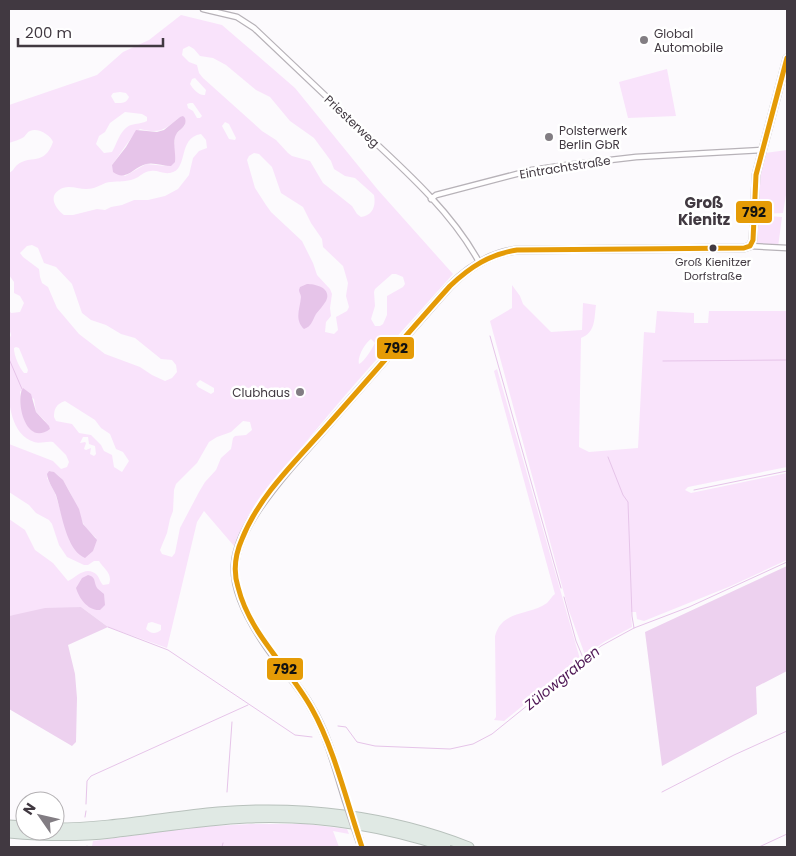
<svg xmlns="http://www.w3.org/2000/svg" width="796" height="856" viewBox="0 0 796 856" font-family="Poppins,sans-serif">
	<rect width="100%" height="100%" fill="#fcfafd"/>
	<path fill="#f9e3fb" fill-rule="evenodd" d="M 181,15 L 222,25 L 295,88 L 378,190 L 453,274 C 405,328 356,381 310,437 C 282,472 255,506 234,546 L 204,511 L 197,522 L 167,648 L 108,627 L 81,607 L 9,616 L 9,519 L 25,530 L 35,550 L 53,563 L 68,581 C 77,577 86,565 97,575 C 99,577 100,582 103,585 L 109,584 C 113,574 104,569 99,561 L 94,561 L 88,565 L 84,565 L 67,557 L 59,545 L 52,524 L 49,520 L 36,513 L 29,505 L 9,492 L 9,444 L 53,461 L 61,469 L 67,467 L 69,462 L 66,455 L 53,442 C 46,441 40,444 34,442 C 0,431 9,368 9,340 L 11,335 L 9,328 L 9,299 L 9,310 L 11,313 L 20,312 L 24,303 L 20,296 L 14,293 L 14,282 L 9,275 L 9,183 L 10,180 L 9,173 C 13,171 14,168 17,165 C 30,154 44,167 53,142 C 51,135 37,127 30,131 C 27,132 26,135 24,137 C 19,140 14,141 9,143 L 9,105 L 97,75 L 123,52 L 149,40 ZM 189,46 L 194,49 L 200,56 L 213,58 L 226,65 L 256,90 L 270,97 L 290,121 L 314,138 L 331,161 L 334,169 L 345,176 L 355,178 L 374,195 C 376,206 373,215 361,217 L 357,214 L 352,206 L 323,183 L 310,161 L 292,156 L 288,153 L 276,140 L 262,131 L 203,78 L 199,73 L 197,65 L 189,62 L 182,55 L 183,49 ZM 195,78 L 206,90 L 205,95 C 199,96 193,89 190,84 L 192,79 ZM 120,92 L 126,93 L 129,97 C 126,104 122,103 115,103 L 111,96 L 113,93 ZM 190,103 L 193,103 L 202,116 L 200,118 L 197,118 L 193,111 L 188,108 L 187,104 ZM 125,112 L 142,114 L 147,117 L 147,121 C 141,124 137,123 131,125 C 120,129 117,144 112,152 L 104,153 L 96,144 L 99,136 L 105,132 L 110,123 ZM 180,117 L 185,125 L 175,135 L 174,145 L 167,166 L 146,164 L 125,176 L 112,165 C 121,154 131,135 140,129 C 161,134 164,130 180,117 ZM 225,122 L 229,124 L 236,138 L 235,140 L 229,139 L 222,126 ZM 201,134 L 206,140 L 207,148 L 199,151 L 193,158 L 189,175 L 178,189 L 165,196 L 148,200 L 134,200 L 122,205 L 111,207 L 105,210 L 97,209 L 73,215 L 64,215 C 56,209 48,197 59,190 C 67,184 77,189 86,189 C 98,189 103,182 111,182 C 119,181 126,182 134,179 C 140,177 144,171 151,171 C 157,170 163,174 170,173 C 189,170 177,138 201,134 ZM 254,153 L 259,154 L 272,167 L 281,193 L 303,207 L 311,223 L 322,239 L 323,247 L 343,266 L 348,283 L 346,296 L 349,307 L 347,311 L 336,317 L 338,330 L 334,334 L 325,332 L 326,322 L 331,316 L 330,308 L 332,294 L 330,289 L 317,275 L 313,263 L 302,241 L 271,212 L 266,205 L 255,188 L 247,160 L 249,156 ZM 32,245 L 38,248 L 44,263 L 56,267 L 72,284 L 82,313 L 91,320 L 106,325 L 121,334 L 135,338 L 161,359 L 172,360 L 176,365 L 177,372 L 172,378 L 165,381 L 152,375 L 140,367 L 105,354 L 79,334 L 57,308 L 48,287 L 42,283 L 40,277 L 39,269 L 23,257 L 20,253 L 27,246 ZM 392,274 L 396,274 L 403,277 L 405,284 L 403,287 L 387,296 L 387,315 L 383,324 L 380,326 L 375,326 L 371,319 L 375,306 L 374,292 L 375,289 ZM 371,339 L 375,343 C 372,349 364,362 359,364 C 357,357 365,343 371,339 ZM 16,347 L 19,348 L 28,370 L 27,373 L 24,373 C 19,367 14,356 14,348 ZM 200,380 L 214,388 L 214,392 L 211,394 L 198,387 L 196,384 ZM 20,391 L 34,399 L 36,412 L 46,422 L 21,408 ZM 65,401 L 95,420 L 101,428 L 110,434 L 116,449 L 123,452 L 129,461 L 122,472 L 114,467 L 112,455 L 104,451 L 101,445 L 91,435 L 79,433 L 72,424 L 56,421 L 54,417 C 54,409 56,404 65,401 ZM 243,421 L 250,422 L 252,430 L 246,435 L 235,436 L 233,438 L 231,449 L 221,458 L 216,470 L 205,482 L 199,492 L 180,528 L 175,553 L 172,557 L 162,554 L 160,550 L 167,533 L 170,519 L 173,511 L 174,490 L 176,484 L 197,463 L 209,442 L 217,437 L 231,432 ZM 83,437 L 88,437 L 89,444 L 95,446 L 96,454 L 94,456 L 90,454 L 91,448 L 86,450 L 84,449 L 86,443 L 85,442 L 80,443 ZM 49,471 C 66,473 77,509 83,523 C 86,529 91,533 96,538 L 70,542 L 55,493 L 47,478 ZM 152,622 L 161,625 L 161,630 C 156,634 151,634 146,629 L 148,623 Z
		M 667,69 L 676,116 L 628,118 L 619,82 Z
		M 787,150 L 787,189 L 783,213 L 760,214 C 755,194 760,172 765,153 Z
		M 755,215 L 782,217 L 778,247 L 752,246 Z
		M 512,285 L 520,296 L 523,304 L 551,332 L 582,330 L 583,303 L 596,305 C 594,319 596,332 581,338 L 579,447 L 589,452 L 638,448 L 644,332 L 655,333 L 657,311 L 694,313 L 694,323 L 708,323 L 709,311 L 787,311 L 787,467 L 688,487 L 685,490 L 691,493 L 787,473 L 787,560 L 731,586 L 644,621 L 637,619 L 636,612 L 631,612 L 632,627 L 604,642 L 585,655 L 568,608 L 490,321 L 512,308 Z
		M 497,369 L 580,659 L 504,721 L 494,720 L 496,717 L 495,636 C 502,609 530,616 547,603 C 550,600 552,596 555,594 L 494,371 Z
		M 250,824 L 307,824 L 347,829 L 349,834 L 333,831 L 339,847 L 87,847 L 92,846 L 93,841 L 195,827 Z"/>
	<path fill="#edd1ef" d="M 787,566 L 787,671 L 756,687 L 757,714 L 662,766 L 645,632 Z
		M 81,607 L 108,627 L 68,645 L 75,674 L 77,698 L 76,742 L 72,746 L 9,709 L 9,616 L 45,608 Z"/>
	<path fill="#e6c4e9" d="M 183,116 L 185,118 C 188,128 177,129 175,137 C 173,145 176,154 175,162 L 171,166 C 163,166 154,162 146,164 C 134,167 126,182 113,172 L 112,165 L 126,147 L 136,130 L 157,132 L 164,130 L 180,117 Z
		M 307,284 C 316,284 332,288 326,301 C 323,306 319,310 316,314 C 312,321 312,326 304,329 C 294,319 300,309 301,297 C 301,295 299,292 299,290 L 300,287 Z
		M 23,388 L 31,394 L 36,412 L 49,426 L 50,429 C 25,448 15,399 23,388 Z
		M 49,471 L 54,472 L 63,480 L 79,509 L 83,524 L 97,540 L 93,551 L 85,558 C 66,550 62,514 56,495 C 53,488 48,482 47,474 Z
		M 88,575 C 97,577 93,583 98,589 C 100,591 102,592 104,594 L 105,605 L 100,610 C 88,611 79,598 76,588 L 82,578 Z"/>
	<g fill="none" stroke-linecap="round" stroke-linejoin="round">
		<path stroke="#e6c4e9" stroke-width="1" d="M 490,336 L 561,588
			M 9,359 L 22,389
			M 663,361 L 787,360
			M 608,457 L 623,495 L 628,502 L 632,616 L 634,628
			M 694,490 L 787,471
			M 564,597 L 576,641 L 584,660
			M 108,627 L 168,650 L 295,735 L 312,737
			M 338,726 L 346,727 L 357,742 L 375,746 L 450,749 L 473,744 L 492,734 L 601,646 L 634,628 L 689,607 L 787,562
			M 227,792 L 232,722
			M 662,792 L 734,755 L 787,731
			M 86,804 L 87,781 L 91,776 L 248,705
			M 85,817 L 86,811
			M 87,846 L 87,847
			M 222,847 L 223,843
			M 759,847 L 787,834"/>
		<g stroke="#b7b2b8" stroke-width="7">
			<path id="street" d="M 203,9 L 237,17 L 254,28 C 292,64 330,100 368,136 C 408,173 453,214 479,262
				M 431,199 L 436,195 L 532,170 L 567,165 L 636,157 L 762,150
				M 750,246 L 787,248"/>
		</g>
		<g stroke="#b7b2b8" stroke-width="9">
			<path id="secondary" d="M 346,800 C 336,769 328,735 311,707 C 299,685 280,666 266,645 C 251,623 233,592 235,565 C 237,532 268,494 289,469 L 450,286 C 469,267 490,253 517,250 L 744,248 L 750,246 L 753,240 L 756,175 L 787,58"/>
		</g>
		<g stroke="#b8c1bc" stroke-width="11">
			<path id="highway" d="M 9,825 L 25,826
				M 55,828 C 110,828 164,817 218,812 C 303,805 390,816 469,847
				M 9,833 C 43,836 77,837 111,833 C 157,828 202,820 247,818 C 314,815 383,826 446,847"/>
		</g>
		<use href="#street" stroke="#fffeff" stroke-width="4.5"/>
		<use href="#secondary" stroke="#fffeff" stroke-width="6"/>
		<use href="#highway" stroke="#e0e9e4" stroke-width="9"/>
		<g stroke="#b7b2b8" stroke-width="9" stroke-linecap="butt">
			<path id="secondary-bridge" d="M 346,800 L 360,842"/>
		</g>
		<use href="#secondary-bridge" stroke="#fffeff" stroke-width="6"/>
		<g stroke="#fff" stroke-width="9">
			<path id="bus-1" d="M 362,847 C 347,803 334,748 312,709 C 289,667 250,635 238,587 C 233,571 235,555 242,539 C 259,496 295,462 325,428 C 367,381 408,333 450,286 C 470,267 490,254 517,250 L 744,248 L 750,246 L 753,240 L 756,175 L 787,58"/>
		</g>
		<use href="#bus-1" stroke="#e59b06" stroke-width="5"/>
	</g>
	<g fill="#827d83" stroke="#fff" stroke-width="2">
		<circle cx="644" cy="40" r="5"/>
		<circle cx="549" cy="137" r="5"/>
		<circle cx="300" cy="392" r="5"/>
	</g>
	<circle fill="#413941" stroke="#fff" stroke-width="2" cx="713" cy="248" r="4.5"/>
	<g text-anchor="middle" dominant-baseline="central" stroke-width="5" stroke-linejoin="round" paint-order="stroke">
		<g font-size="11" fill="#413941" stroke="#fff">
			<text x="713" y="262">Groß Kienitzer<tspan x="713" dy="14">Dorfstraße</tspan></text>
		</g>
		<g font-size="12" fill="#413941" stroke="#fff" text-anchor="start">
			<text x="654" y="33">Global<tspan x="654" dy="14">Automobile</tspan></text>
			<text x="559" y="130">Polsterwerk<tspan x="559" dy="14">Berlin GbR</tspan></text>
			<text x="290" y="392" text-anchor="end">Clubhaus</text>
		</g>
		<g font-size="12" fill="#413941" stroke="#fff">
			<text transform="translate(352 121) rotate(43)">Priesterweg</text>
			<text transform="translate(565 167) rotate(-9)">Eintrachtstraße</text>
		</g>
		<g font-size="14" font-style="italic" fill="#4e1654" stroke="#fff">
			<text transform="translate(562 678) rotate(-39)">Zülowgraben</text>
		</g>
		<g font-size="15" font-weight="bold" fill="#413941" stroke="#fff">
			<text x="704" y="202">Groß<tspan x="704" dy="17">Kienitz</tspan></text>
		</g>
	</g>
	<g stroke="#fff" stroke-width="2">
		<rect x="735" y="200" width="38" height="24" rx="5" fill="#e59b06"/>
		<rect x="376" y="336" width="39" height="24" rx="5" fill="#e59b06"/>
		<rect x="266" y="657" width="38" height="24" rx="5" fill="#e59b06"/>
	</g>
	<g font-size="14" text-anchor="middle" font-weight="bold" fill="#111">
		<text x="754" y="217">792</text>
		<text x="396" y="353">792</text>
		<text x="285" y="674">792</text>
	</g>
	<rect width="796" height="856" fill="none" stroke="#413941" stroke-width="20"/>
	<g transform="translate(40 816) rotate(304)"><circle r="24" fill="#ffffff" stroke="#b3b0b3"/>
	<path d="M0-4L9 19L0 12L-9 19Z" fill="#827d83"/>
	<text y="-8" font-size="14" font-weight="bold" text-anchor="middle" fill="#413941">N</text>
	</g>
	<path d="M18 38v8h145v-8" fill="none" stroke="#413941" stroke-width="2.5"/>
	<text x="25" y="38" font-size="15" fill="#413941" stroke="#ffffff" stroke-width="4" paint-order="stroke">200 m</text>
</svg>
